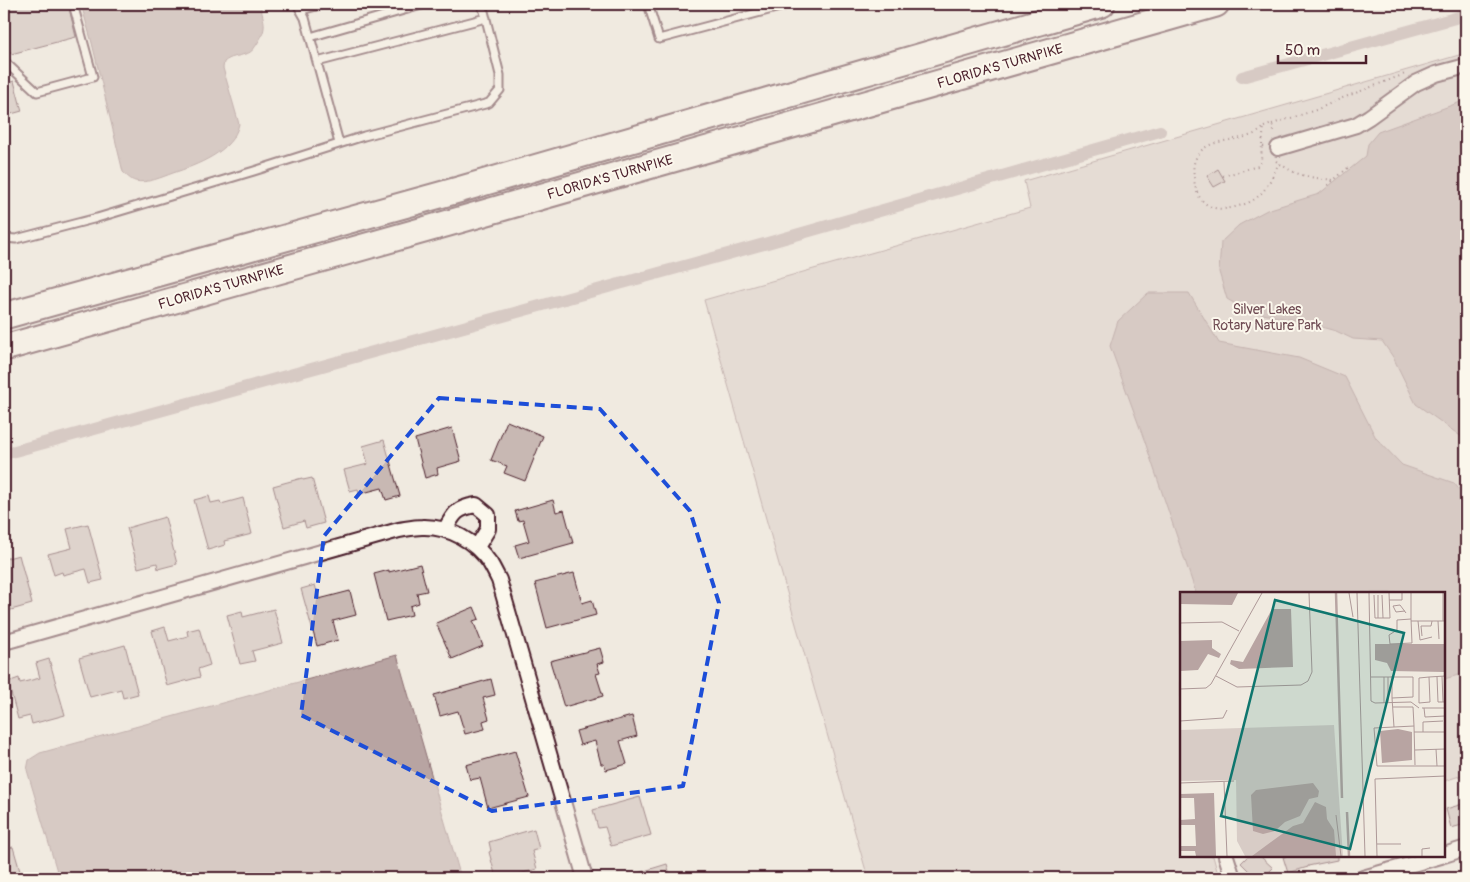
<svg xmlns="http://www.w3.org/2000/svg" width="1470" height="882" viewBox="0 0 1470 882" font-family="Pangolin,sans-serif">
	<rect width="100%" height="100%" fill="#f0eae0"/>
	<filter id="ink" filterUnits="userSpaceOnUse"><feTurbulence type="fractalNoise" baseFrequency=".02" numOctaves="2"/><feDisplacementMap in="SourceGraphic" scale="10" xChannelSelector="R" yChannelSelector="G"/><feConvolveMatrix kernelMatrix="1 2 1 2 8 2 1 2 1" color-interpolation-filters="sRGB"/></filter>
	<g filter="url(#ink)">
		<path fill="#d8ccc6" stroke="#917678" d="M 1466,53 L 1466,774 L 1444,781 L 1444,593 L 1181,593 L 1181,856 L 1213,856 L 1219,878 L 868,878 L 704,300 L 1030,208 L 1024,181 Z"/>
		<path fill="#b8a4a2" stroke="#8c6f72" d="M 81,4 L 260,4 C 264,23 268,27 257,44 C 253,50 251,53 245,54 C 237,57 231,56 224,62 L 223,68 L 239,124 C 233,152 197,165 173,173 C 162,177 147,184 135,181 C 131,180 126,175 123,172 L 92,43 Z
			M 1466,100 L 1466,440 L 1416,404 L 1393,357 L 1382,341 L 1353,339 L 1336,331 L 1299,321 L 1247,311 L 1227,299 L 1219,272 L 1221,242 L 1239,225 L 1267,210 L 1319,194 L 1366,156 L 1368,144 L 1378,132 Z
			M 1148,293 L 1189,293 L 1219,343 L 1299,358 L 1345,377 L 1376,438 L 1402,465 L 1454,483 L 1466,498 L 1466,673 L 1444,679 L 1444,593 L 1196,593 L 1145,442 L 1110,346 L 1118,321 Z
			M 397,655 L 461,878 L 59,878 L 27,770 L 29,760 L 40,753 Z"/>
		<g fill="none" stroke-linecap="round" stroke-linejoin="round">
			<path stroke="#b8a4a2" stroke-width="12" d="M 1242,77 L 1466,15
				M 4,454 L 764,244 L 1160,131"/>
		</g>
		<path fill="#c8b8b3" stroke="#4a1f2b" d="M 4,4 L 68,4 L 76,37 L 11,54 L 10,51 L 7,52 L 4,38 Z
			M 14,81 L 22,111 L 4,116 L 4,84 Z
			M 1218,169 L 1225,181 L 1214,187 L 1207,176 Z
			M 507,421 L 543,436 L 525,481 L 504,473 L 507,466 L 491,460 Z
			M 452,428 L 461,461 L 437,468 L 438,474 L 425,478 L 415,439 Z
			M 384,440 L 400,496 L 386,500 L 382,488 L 359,494 L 358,489 L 350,491 L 344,470 L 368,464 L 363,446 Z
			M 302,478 L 303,480 L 312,478 L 324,523 L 306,528 L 304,521 L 284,527 L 273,486 Z
			M 209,496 L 211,503 L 220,501 L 221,504 L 243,498 L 252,534 L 224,541 L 225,545 L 208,550 L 194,500 Z
			M 553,500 L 556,512 L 564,510 L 573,543 L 519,558 L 515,545 L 529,541 L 523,520 L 518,521 L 515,511 Z
			M 165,517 L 177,564 L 158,569 L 157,563 L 138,568 L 127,528 Z
			M 88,524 L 103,580 L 90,583 L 86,569 L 63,575 L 62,572 L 54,575 L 48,554 L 72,548 L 67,529 Z
			M 19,555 L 32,604 L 4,612 L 4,559 Z
			M 420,564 L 427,591 L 417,593 L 419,603 L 410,606 L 412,615 L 386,621 L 374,574 L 389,570 L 389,572 Z
			M 574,573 L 582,603 L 592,600 L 596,615 L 547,628 L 535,583 Z
			M 315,585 L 319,599 L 350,591 L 356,615 L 333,621 L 338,640 L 317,646 L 301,589 Z
			M 474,607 L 479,619 L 473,621 L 483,646 L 452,659 L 436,623 Z
			M 274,609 L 283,643 L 252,651 L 255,661 L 240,664 L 227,615 L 242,611 L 243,617 Z
			M 165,627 L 169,641 L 188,636 L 187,631 L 199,628 L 210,665 L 198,669 L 200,677 L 167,686 L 152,631 Z
			M 125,645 L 138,694 L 123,698 L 121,689 L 90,697 L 79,658 Z
			M 600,648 L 604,662 L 597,664 L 600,673 L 596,674 L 603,696 L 564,707 L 550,661 Z
			M 49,659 L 65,715 L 32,724 L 30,716 L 18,719 L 8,682 L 19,678 L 20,683 L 40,678 L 36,663 Z
			M 491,679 L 495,695 L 483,698 L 489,719 L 483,721 L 485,729 L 465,734 L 458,711 L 440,716 L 434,695 Z
			M 632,716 L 637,736 L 620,741 L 627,764 L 606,770 L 604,764 L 601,764 L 595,741 L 580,745 L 576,731 Z
			M 515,751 L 529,797 L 488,808 L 480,778 L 470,780 L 466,765 Z
			M 640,797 L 651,835 L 611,846 L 605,827 L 598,828 L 593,810 Z
			M 1466,803 L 1466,824 L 1451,828 L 1446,809 Z
			M 534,829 L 539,849 L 532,851 L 537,869 L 505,878 L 496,878 L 489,852 L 491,851 L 489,842 Z
			M 13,847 L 22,878 L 4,878 L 4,849 Z
			M 1248,856 L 1260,856 L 1273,868 L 1263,878 L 1256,878 L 1241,863 Z
			M 1289,856 L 1337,856 L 1337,860 L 1308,866 L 1308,867 L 1288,873 L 1283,857 Z
			M 667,864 L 671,878 L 628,878 L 628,876 Z"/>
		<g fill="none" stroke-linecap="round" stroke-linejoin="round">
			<g stroke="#4a1f2b" stroke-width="11">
				<path id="service" d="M 297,4 L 305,18 L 339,143
					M 648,4 L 659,39 L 791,4
					M 301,10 L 324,4
					M 310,37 L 425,4
					M 4,61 L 37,92 L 93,77 L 73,4
					M 317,62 L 486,18
					M 4,238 L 16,239 L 97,218 L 254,171 L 364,136 L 489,103 L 500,90 L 500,75 L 484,11 L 481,4"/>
			</g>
			<g stroke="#4a1f2b" stroke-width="18">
				<path id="minor" d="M 1278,148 L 1356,125 L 1369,117 L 1416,83 L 1436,74 L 1466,66
					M 445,530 C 454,513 457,508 476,505 L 488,515 L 488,529 L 477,547
					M 4,642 L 399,530 C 406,529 414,527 422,527 C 449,526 475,541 490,563 C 493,568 496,574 499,580 L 585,878
					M 1444,855 L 1466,848
					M 1226,856 L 1233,878
					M 1363,878 L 1441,856"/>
			</g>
			<g stroke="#4a1f2b" stroke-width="29">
				<path id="motorway" d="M 4,316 L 458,190 L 1102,4
					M 4,348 L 463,219 L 1216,4"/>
			</g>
			<path stroke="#4a1f2b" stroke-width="2" stroke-dasharray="1 4" stroke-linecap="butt" d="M 1272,124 L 1316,110 L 1340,99 L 1405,74
				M 1264,127 L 1272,124 L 1275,135
				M 1262,145 L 1264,127 C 1247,146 1208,133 1196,158 C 1193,164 1193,170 1194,177 C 1195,201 1210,214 1235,207 C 1242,205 1250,203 1256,198 C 1267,190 1273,175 1279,163
				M 1276,161 C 1298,177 1307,177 1334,180
				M 1223,176 L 1258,166 L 1261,162 L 1262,145 L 1266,149
				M 1328,185 L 1350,166"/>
			<use href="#service" stroke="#fbf7ec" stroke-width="7"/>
			<use href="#minor" stroke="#fbf7ec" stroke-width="14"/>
			<use href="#motorway" stroke="#fbf7ec" stroke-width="25"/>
		</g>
	</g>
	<path d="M0 0H1470V882H0ZM 439,398 L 600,409 L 690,511 L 719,603 L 683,786 L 492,811 L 301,715 L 324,536 Z" fill="#f0eae0" fill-opacity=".55" fill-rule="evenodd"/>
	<path fill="none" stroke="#1d4ed8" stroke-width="4" stroke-dasharray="10 6" stroke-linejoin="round" d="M 439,398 L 600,409 L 690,511 L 719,603 L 683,786 L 492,811 L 301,715 L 324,536 Z"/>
	<g text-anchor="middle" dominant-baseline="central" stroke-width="4" stroke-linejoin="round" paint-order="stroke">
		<g font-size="14" fill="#4a1f2b" stroke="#fbf7ec">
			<text transform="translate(1000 66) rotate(-16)">FLORIDA'S TURNPIKE</text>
			<text transform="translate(610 177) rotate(-16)">FLORIDA'S TURNPIKE</text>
			<text transform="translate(221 287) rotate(-16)">FLORIDA'S TURNPIKE</text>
		</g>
		<g font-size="14" fill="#6e4a52" stroke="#fbf7ec">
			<text x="1267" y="309">Silver Lakes<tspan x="1267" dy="16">Rotary Nature Park</tspan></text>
		</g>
	</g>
	<g transform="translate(1180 592)">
		<rect width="265" height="265" fill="#f0eae0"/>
		<path d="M 154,133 L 163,264 L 65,264 L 57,249 L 56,188 L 0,189 L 0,138 Z" fill="#d8ccc6"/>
		<path d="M 0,1 L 58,1 L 52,13 L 0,12 ZM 92,17 L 111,17 L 113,75 L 59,77 L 50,72 L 51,68 L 63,70 ZM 32,48 L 32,56 L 41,62 L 39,66 L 28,62 L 18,78 L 0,79 L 0,49 ZM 195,52 L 265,52 L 265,80 L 211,79 L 207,71 L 195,68 ZM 218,137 L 232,140 L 232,168 L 202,171 L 200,139 ZM 133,191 L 139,199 L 138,205 L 129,207 L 120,224 L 105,230 L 95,239 L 83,242 L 73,239 L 71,203 L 76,198 ZM 34,201 L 36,264 L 16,264 L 15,259 L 0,259 L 0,254 L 16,254 L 15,233 L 0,233 L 0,228 L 15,227 L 14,206 L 0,206 L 0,202 ZM 135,210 L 146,215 L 147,227 L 154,238 L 156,264 L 72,264 L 113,234 L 123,231 Z" fill="#b8a4a2"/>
		<path fill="none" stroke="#b8a4a2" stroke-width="2.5" d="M 156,1 L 162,206M 167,220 L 169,264"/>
		<path fill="none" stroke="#ae9998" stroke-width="1" d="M 169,1 L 173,25M 177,1 L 185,264M 189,1 L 191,109 L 195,111 L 231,110 L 239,116M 263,1 L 263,29M 194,3 L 195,26 L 210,26 L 209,1M 198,3 L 198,26M 202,3 L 203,26M 209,8 L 222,8 L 222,1M 225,19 L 216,20 L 213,14 L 220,13 L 226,21M 231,27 L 232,51 L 210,52 L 209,43 L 217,38 L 217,28 ZM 231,27 L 231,1M 231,29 L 265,29M 238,29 L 240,48 L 252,45M 258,29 L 259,47M 0,31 L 42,30 L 59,39M 242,44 L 241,34 L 251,34 L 252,29M 36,84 L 57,95 L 121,93 L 128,89 L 132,80 L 129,1M 212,84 L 212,106M 262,84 L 263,110M 191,85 L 233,85 L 233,105 L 212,106 L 214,135M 204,85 L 204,111M 208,85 L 208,111M 249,85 L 250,110 L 239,111 L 239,86 L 249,85 L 265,84M 257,85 L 258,110 L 265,110M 0,97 L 26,96 L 31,92 L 82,1M 213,115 L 233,115 L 234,134M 242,116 L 265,116M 244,116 L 245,125 L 265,124 L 265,116M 0,129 L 43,126 L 47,118M 234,140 L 265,140M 243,140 L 243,130 L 263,129M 256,157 L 257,174M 235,158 L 265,157M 235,173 L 234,134 L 194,136 L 197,174 L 265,174M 44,190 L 47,264M 0,191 L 54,189M 156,223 L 161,264M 197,252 L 221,252M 197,264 L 195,187 L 265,184M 242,264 L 242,257 L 250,256"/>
		<path fill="#0f766e" fill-opacity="0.15" stroke="#0f766e" stroke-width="2.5" d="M 95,8 L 224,41 L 170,257 L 41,224 Z"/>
		<rect width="265" height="265" fill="none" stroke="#4a1f2b" stroke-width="2.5"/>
	</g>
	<rect width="1470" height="882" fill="none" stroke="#fbf7ec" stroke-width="20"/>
	<rect x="10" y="10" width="1450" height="862" fill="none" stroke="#4a1f2b" stroke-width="2" filter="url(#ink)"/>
	<path d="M1278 55v8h88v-8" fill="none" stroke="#4a1f2b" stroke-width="2.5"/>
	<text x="1285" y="55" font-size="15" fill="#4a1f2b" stroke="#fbf7ec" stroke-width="4" paint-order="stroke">50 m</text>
</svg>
